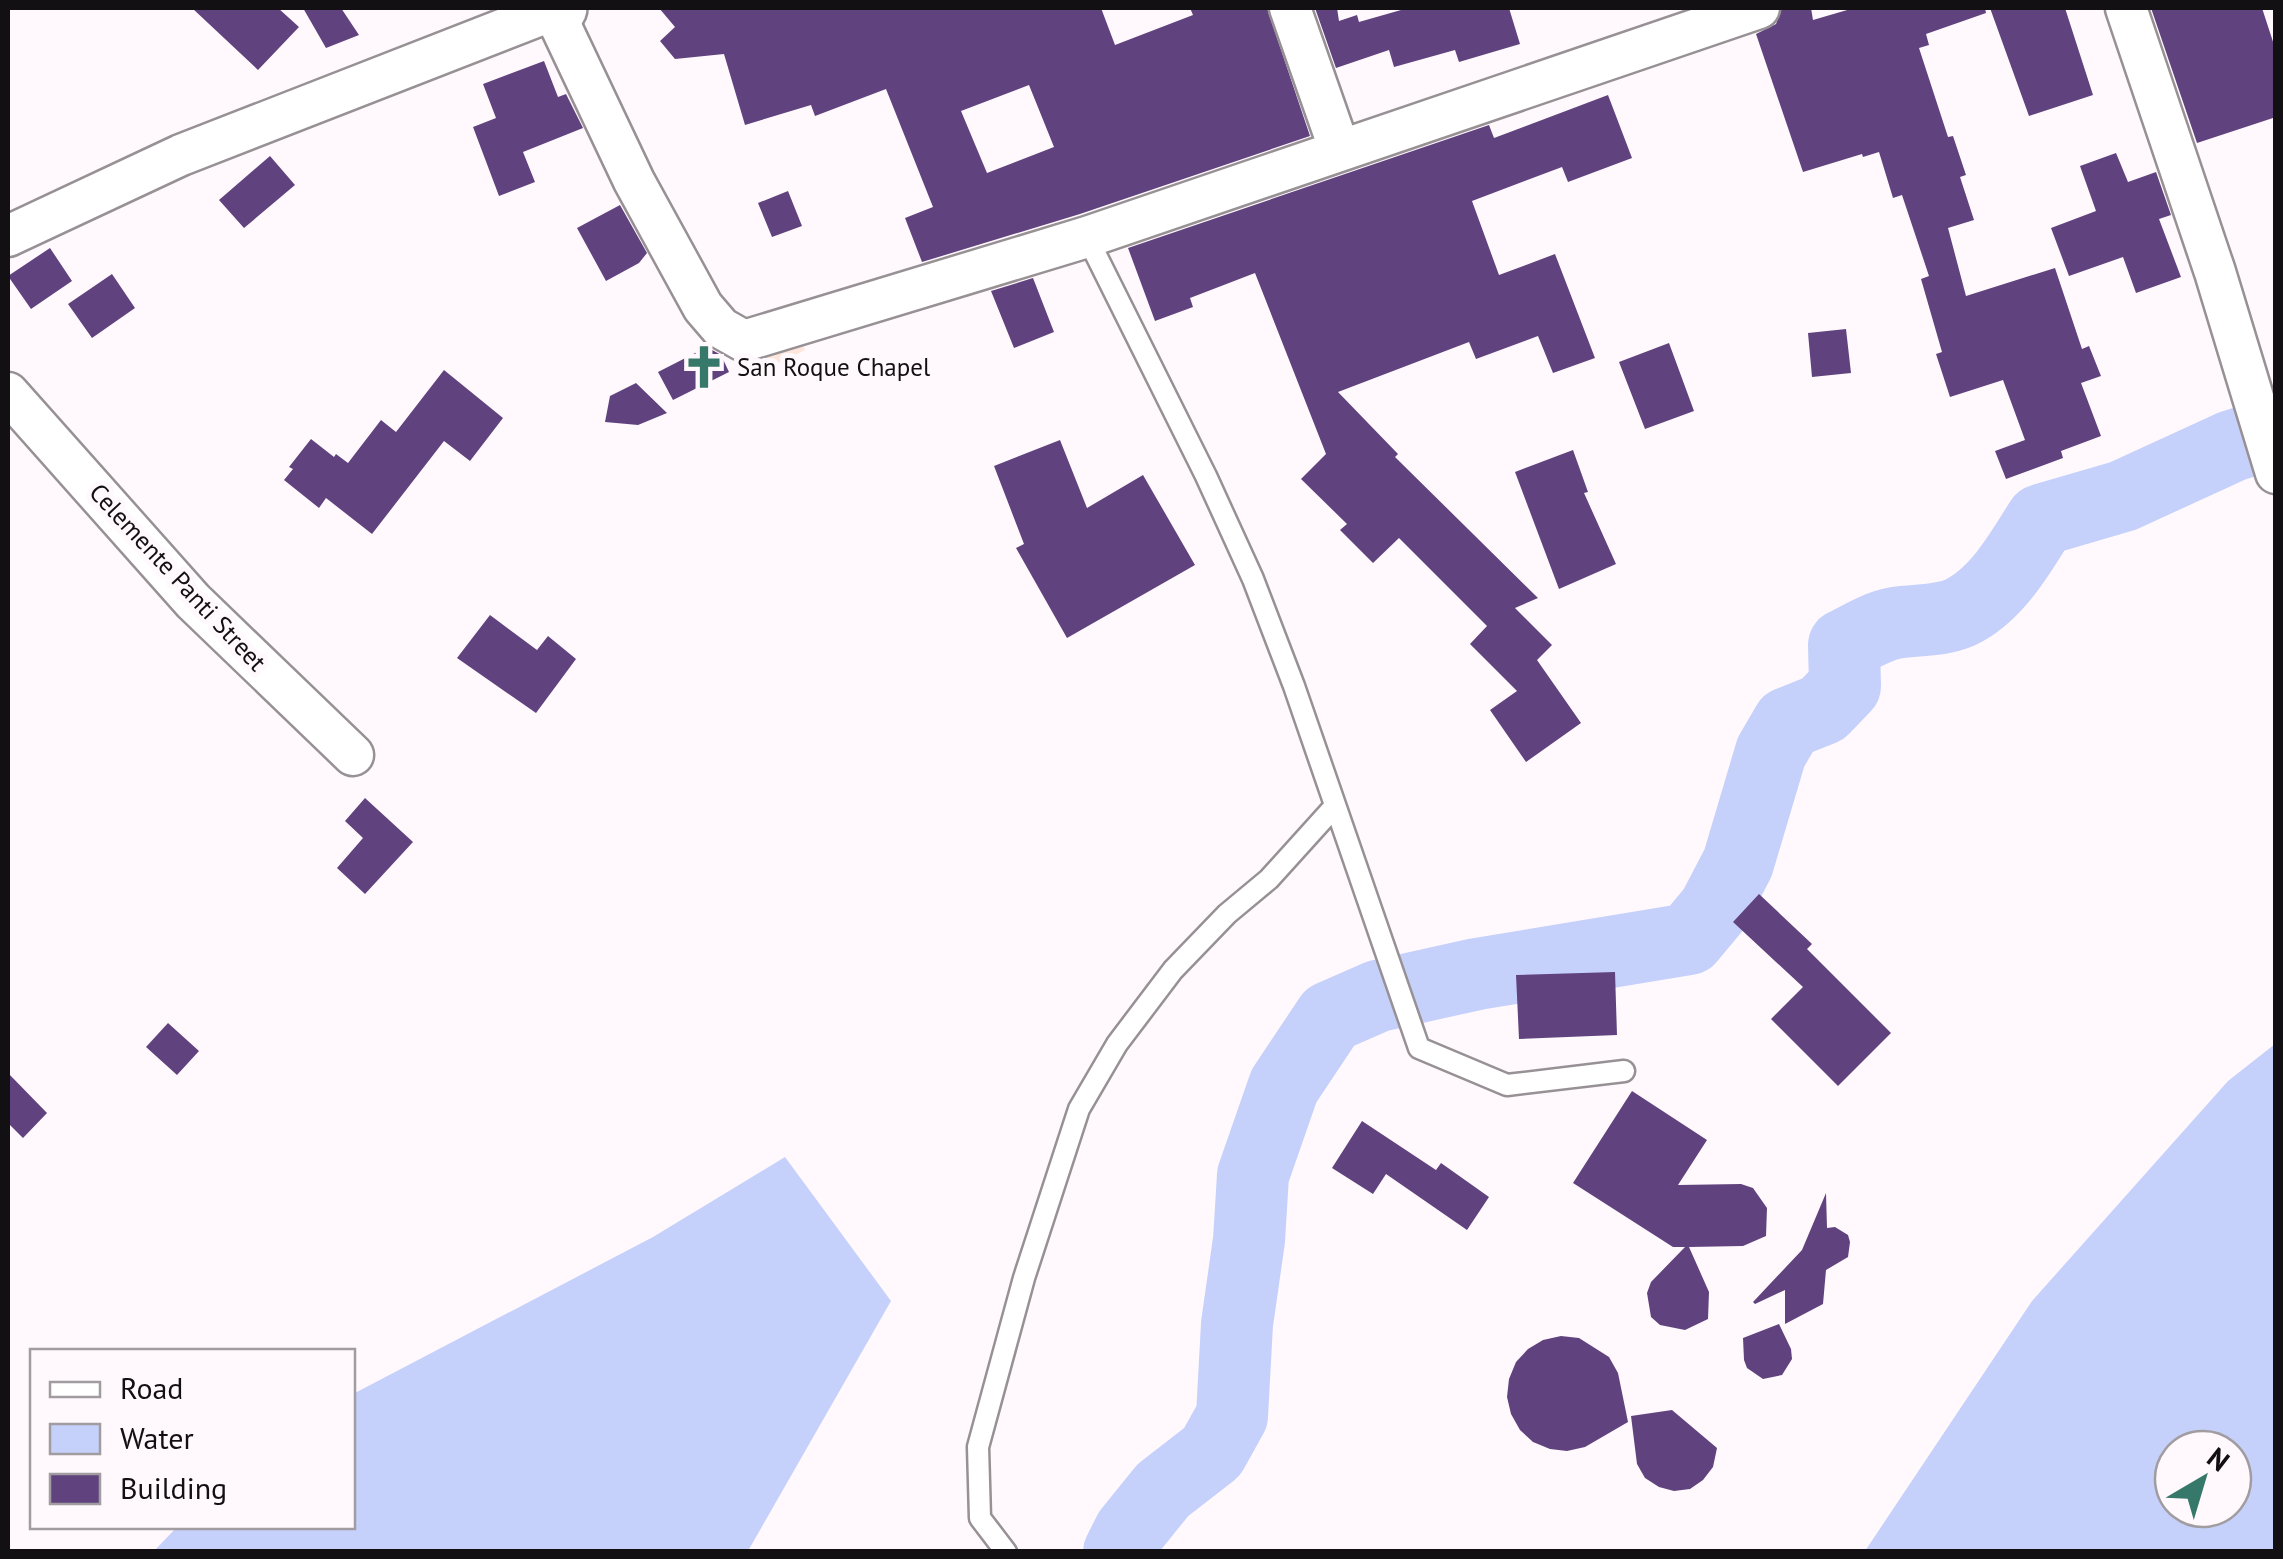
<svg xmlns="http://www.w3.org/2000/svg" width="2283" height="1559" viewBox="0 0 2283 1559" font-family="'PT Sans',sans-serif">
	<rect width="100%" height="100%" fill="#fff9fd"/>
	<path fill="#fee6dd" d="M 798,335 L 805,350 L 765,370 L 746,370 L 746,349 Z"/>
	<path fill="#c6d1fb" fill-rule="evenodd" d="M 2275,1044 L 2275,1551 L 1865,1551 L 2032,1301 L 2228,1081 ZM 2173,1449 L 2233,1449 L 2233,1509 L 2173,1509 Z
		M 785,1157 L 891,1301 L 748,1551 L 154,1551 L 177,1527 L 352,1526 L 353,1394 L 653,1237 Z"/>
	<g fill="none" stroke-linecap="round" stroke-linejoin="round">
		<path stroke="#c6d1fb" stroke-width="72" d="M 1119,1552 L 1129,1532 L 1163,1490 L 1212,1452 L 1232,1416 L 1237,1324 L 1249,1240 L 1253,1175 L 1284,1086 L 1330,1017 L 1378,996 L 1477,974 L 1689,939 L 1714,909 L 1738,863 L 1771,752 L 1788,723 L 1823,709 L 1845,686 L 1844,645 C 1860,637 1878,626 1895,623 C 1918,619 1944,622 1965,610 C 1999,591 2021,552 2041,520 L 2123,496 L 2232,446 L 2276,432"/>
	</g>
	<path fill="#60437e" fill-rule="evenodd" d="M 192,8 L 278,8 L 299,27 L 258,70 Z
		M 303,8 L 341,8 L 359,35 L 326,48 Z
		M 659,8 L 1101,8 L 1115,45 L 1193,15 L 1190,8 L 1267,8 L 1310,136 L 1080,214 L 922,262 L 905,218 L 933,207 L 886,89 L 815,116 L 811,105 L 745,125 L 724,54 L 675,59 L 660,41 L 675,27 ZM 1029,85 L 1054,147 L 987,173 L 961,111 Z
		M 1315,8 L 1337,8 L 1339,21 L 1357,15 L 1359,22 L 1408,8 L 1509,8 L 1520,44 L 1459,62 L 1455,50 L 1394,67 L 1389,50 L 1336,68 Z
		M 1782,8 L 1811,8 L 1813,20 L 1854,8 L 1985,8 L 1986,13 L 1926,34 L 1929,45 L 1919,48 L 1948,137 L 1953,136 L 1966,175 L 1960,177 L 1974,220 L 1948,228 L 1966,296 L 2055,268 L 2082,349 L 2089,346 L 2101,376 L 2081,383 L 2101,436 L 2061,451 L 2063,458 L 2006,479 L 1995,451 L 2025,440 L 2003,380 L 1950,397 L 1936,354 L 1942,352 L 1921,279 L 1929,276 L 1902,195 L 1893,198 L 1879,152 L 1863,157 L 1862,154 L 1803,172 L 1756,34 L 1776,24 Z
		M 1990,8 L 2065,8 L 2093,95 L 2029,116 Z
		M 2151,8 L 2262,8 L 2276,51 L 2276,117 L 2197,143 Z
		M 544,61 L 558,97 L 566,94 L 583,128 L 523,152 L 535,182 L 499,196 L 473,127 L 496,118 L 483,84 Z
		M 1608,95 L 1632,158 L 1568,182 L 1562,167 L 1472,201 L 1499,275 L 1555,254 L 1595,358 L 1553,373 L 1538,336 L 1476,359 L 1469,342 L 1338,392 L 1398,454 L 1395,457 L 1538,598 L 1515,608 L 1552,645 L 1537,660 L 1581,723 L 1526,762 L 1490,710 L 1517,691 L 1470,644 L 1487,626 L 1399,538 L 1373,563 L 1340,530 L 1347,524 L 1301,479 L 1326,454 L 1255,273 L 1190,298 L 1193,307 L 1155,321 L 1128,248 L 1489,125 L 1494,138 Z
		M 2116,153 L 2128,182 L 2156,172 L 2171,215 L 2159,219 L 2181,277 L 2136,293 L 2123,257 L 2069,276 L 2051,228 L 2096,211 L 2080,166 Z
		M 270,156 L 295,185 L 244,228 L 219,200 Z
		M 788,191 L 802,226 L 772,237 L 758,203 Z
		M 620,205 L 647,253 L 639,263 L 606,281 L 577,228 Z
		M 50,248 L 72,281 L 31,309 L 8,276 Z
		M 112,274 L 135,308 L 92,338 L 68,304 Z
		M 1033,278 L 1054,332 L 1014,348 L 991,291 Z
		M 1846,329 L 1851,373 L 1812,377 L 1808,333 Z
		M 1669,343 L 1694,411 L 1645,429 L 1619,362 Z
		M 707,347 L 721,355 L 729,372 L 673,400 L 658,372 Z
		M 444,370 L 503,418 L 470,461 L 444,441 L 372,534 L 326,498 L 319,508 L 284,480 L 293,469 L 289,467 L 311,439 L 334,457 L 336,454 L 348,463 L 381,420 L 396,432 Z
		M 636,383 L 667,413 L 638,425 L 605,422 L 610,396 Z
		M 1060,440 L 1087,508 L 1143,475 L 1195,565 L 1067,638 L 1016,548 L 1024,544 L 994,466 Z
		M 1573,450 L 1588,492 L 1584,493 L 1616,564 L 1559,589 L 1515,472 Z
		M 490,615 L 537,650 L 548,636 L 576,659 L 536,713 L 457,658 Z
		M 365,798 L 413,842 L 365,894 L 337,868 L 363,838 L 345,821 Z
		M 1759,894 L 1812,944 L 1807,949 L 1891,1033 L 1838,1086 L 1771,1019 L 1803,987 L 1733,922 Z
		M 1615,972 L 1617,1035 L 1519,1039 L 1516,975 Z
		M 168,1023 L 199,1051 L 177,1075 L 146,1047 Z
		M 8,1073 L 47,1113 L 23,1138 L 8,1123 Z
		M 1632,1091 L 1707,1140 L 1678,1185 L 1741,1184 L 1753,1188 L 1767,1208 L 1766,1236 L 1743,1246 L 1689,1247 L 1709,1292 L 1708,1319 L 1685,1330 L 1660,1325 L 1651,1317 L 1647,1293 L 1651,1282 L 1685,1247 L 1673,1247 L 1573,1183 Z
		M 1362,1121 L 1436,1170 L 1441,1163 L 1489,1197 L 1467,1230 L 1386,1174 L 1373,1194 L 1332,1168 Z
		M 1826,1193 L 1827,1228 L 1835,1227 L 1848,1235 L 1850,1242 L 1848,1257 L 1826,1270 L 1823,1304 L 1785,1324 L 1785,1290 L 1755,1304 L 1753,1302 L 1802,1250 Z
		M 1779,1324 L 1791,1349 L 1792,1359 L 1782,1375 L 1763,1379 L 1747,1368 L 1744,1360 L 1743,1338 Z
		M 1561,1336 L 1579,1338 L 1609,1357 L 1618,1373 L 1628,1422 L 1585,1447 L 1567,1451 L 1550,1449 L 1533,1442 L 1520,1430 L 1511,1414 L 1507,1397 L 1509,1379 L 1516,1362 L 1528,1349 L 1543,1340 Z
		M 1672,1410 L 1717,1448 L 1713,1467 L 1703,1480 L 1690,1489 L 1674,1491 L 1659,1487 L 1645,1478 L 1637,1464 L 1631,1416 Z"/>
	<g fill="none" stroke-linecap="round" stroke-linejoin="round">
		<g stroke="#979195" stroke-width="25">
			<path id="lane" d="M 1087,237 L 1206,476 L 1253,579 L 1294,686 L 1419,1048 L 1507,1085 L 1624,1071
				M 1006,1552 L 980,1518 L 978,1447 L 1024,1278 L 1079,1109 L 1117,1044 L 1173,970 L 1227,914 L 1269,879 L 1335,806"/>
		</g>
		<g stroke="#979195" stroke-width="45">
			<path id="street" d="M 1290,8 L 1339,148
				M 2126,8 L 2215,272 L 2276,473
				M 8,236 L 181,155 L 553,10 L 634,181 L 703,307 L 721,328 L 744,341 L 1087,237 L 1759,8
				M 8,393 L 193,601 L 353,755"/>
		</g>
		<g stroke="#979195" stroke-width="60">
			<path id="secondary" d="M 552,8 L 559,8"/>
		</g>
		<use href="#lane" stroke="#fff" stroke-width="20"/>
		<use href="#street" stroke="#fff" stroke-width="40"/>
		<use href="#secondary" stroke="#fff" stroke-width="55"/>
	</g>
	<defs>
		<g id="church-bare" transform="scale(3.45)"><path d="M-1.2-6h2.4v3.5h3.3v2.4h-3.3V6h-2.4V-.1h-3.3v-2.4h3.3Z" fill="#367869" stroke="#fff9fd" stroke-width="2.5" paint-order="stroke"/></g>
	</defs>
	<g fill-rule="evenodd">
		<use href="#church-bare" x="704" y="367"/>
	</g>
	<g text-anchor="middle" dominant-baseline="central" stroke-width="10" stroke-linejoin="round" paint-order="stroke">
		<g font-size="25" fill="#121012" stroke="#fff9fd" text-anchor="start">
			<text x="737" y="367">San Roque Chapel</text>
		</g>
		<g font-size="25" fill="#121012" stroke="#fff9fd">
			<text transform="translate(178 577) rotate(47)">Celemente Panti Street</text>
		</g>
	</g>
	<rect width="2283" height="1559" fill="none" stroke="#121012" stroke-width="20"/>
	<rect x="30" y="1349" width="325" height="180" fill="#fff9fd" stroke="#a09c9f" stroke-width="2.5"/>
	<rect x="50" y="1382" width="50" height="15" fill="#ffffff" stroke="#a09c9f" stroke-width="2.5"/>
	<text x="120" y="1399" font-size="30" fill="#121012">Road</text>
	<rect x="50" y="1424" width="50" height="30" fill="#c6d1fb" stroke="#a09c9f" stroke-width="2.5"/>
	<text x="120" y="1449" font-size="30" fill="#121012">Water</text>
	<rect x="50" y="1474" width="50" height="30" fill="#60437e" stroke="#a09c9f" stroke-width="2.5"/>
	<text x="120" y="1499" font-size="30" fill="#121012">Building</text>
	<g transform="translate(2203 1479) rotate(38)"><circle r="48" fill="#fff9fd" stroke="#a09c9f" stroke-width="2.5"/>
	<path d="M0-8L18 38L0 25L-18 38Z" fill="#367869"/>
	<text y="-15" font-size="28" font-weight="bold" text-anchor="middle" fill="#121012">N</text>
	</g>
</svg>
